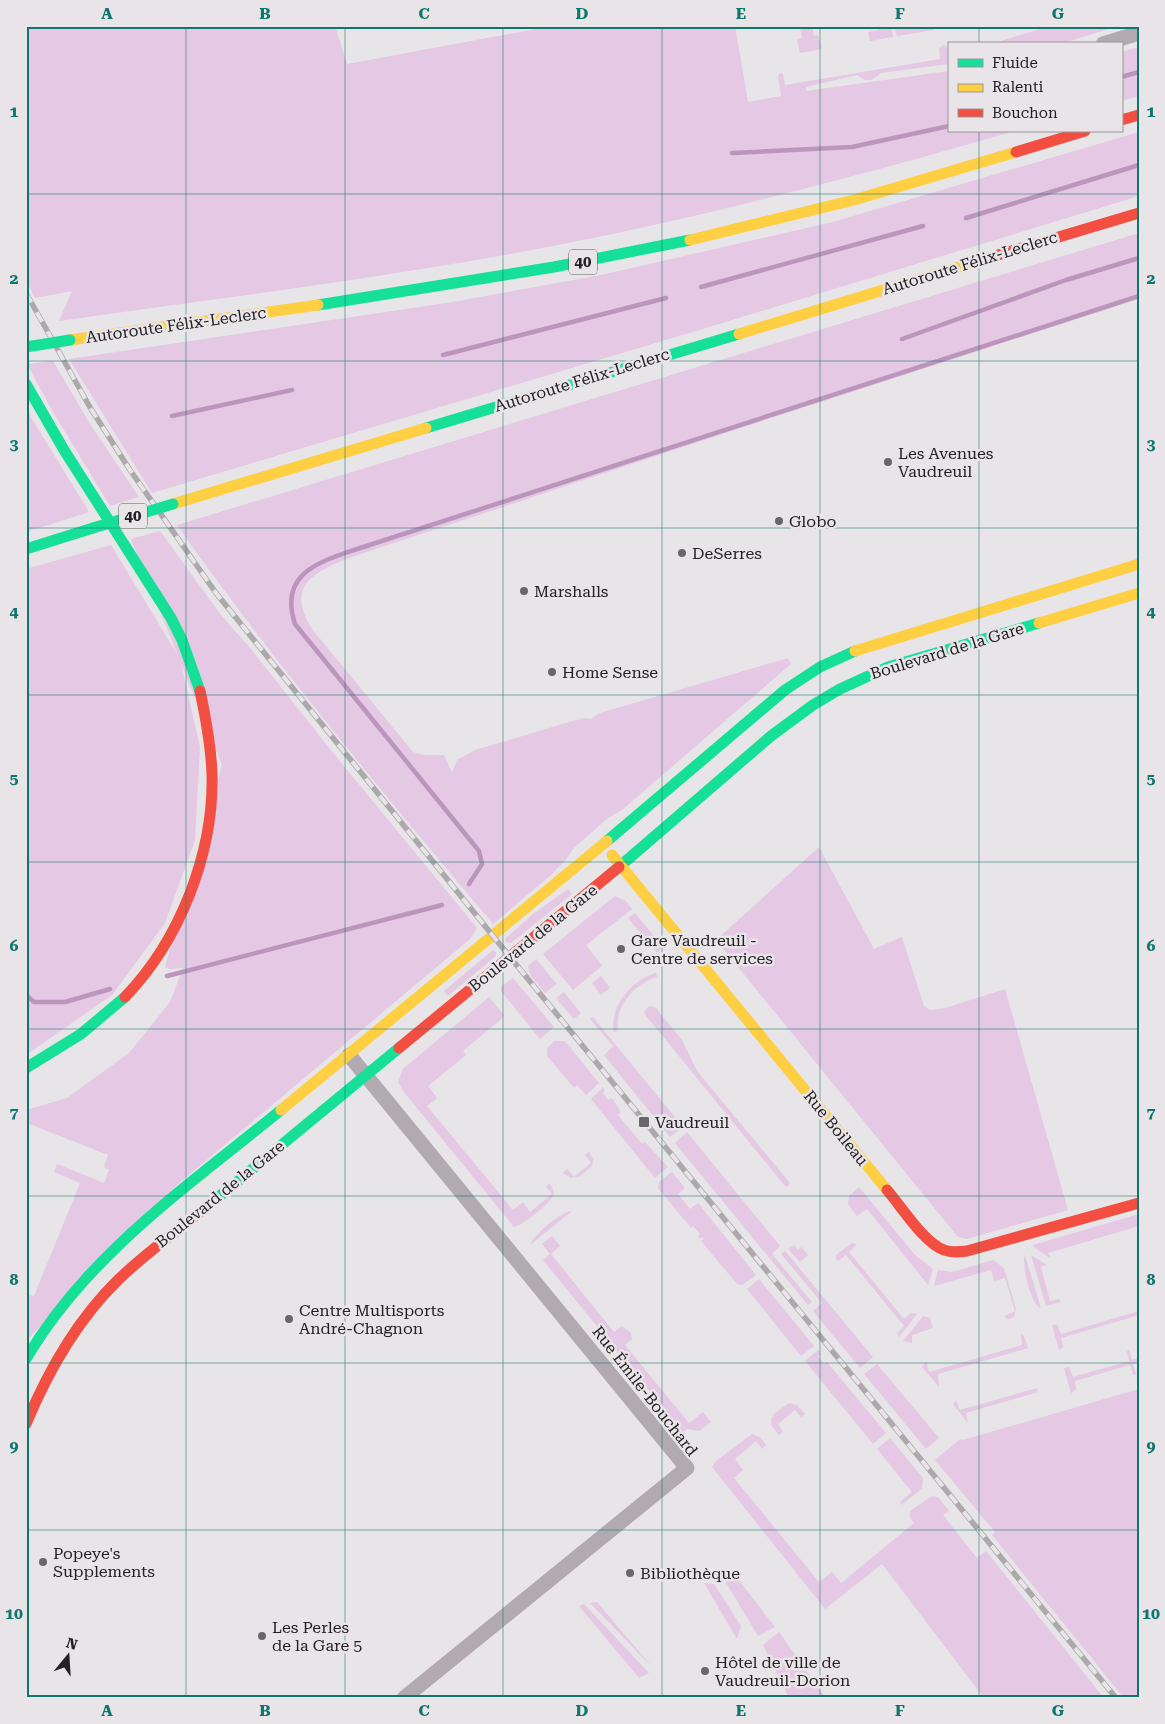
<svg xmlns="http://www.w3.org/2000/svg" width="1165" height="1724" viewBox="0 0 1165 1724" font-family="'Roboto Serif',serif">
	<rect width="100%" height="100%" fill="#e7e5e7"/>
	<path fill="#e4c8e4" d="M 26,26 L 335,26 L 347,64 L 552,26 L 735,26 L 748,102 L 781,96 L 778,76 L 780,73 L 783,74 L 785,85 L 940,59 L 939,48 L 943,45 L 948,48 L 949,64 L 881,73 L 872,80 L 865,80 L 857,75 L 806,87 L 806,91 L 949,71 L 949,131 L 1015,131 C 865,174 716,214 563,244 C 396,277 227,297 59,321 L 72,291 L 35,298 L 26,280 Z
		M 812,26 L 814,36 L 818,35 L 822,49 L 800,53 L 797,39 L 802,38 L 800,29 Z
		M 877,26 L 891,26 L 893,37 L 870,41 L 868,32 L 878,30 Z
		M 894,26 L 933,26 L 934,30 L 897,36 Z
		M 1050,26 L 1118,26 L 1060,44 L 991,44 Z
		M 1139,47 L 1139,96 L 1121,101 L 1121,52 Z
		M 1139,132 L 1139,196 L 716,325 L 152,493 L 69,359 L 453,302 L 601,275 L 833,222 Z
		M 1139,233 L 1139,294 L 1114,307 L 722,434 L 349,558 C 311,573 286,587 312,629 L 413,752 L 424,755 L 444,755 L 452,773 L 457,760 L 475,750 L 583,718 L 591,719 L 600,713 L 788,658 L 791,664 L 622,810 L 608,818 L 573,849 L 565,861 L 551,875 L 493,924 C 384,794 275,664 177,525 Z
		M 53,361 L 90,424 L 139,497 L 110,506 L 53,412 L 27,364 Z
		M 26,409 L 89,512 L 26,532 Z
		M 160,531 L 221,615 L 250,648 L 334,754 L 477,928 L 470,939 L 178,1184 L 26,1341 L 26,1294 L 34,1296 L 80,1183 L 54,1172 L 57,1164 L 104,1183 L 109,1170 L 104,1167 L 108,1155 L 27,1123 L 26,1125 L 26,1110 L 67,1098 L 129,1053 L 170,1002 L 183,968 L 170,969 L 165,967 L 222,765 L 131,539 Z
		M 111,545 L 180,659 L 200,747 L 195,840 L 165,923 L 112,995 L 26,1055 L 26,569 Z
		M 819,847 L 874,949 L 902,937 L 924,1006 L 930,1010 L 945,1008 L 1005,989 L 1068,1210 L 967,1239 L 958,1237 L 716,940 Z
		M 568,889 L 572,894 L 511,943 L 506,942 L 505,939 L 533,914 Z
		M 615,896 L 626,901 L 632,909 L 586,945 L 602,966 L 573,990 L 543,954 Z
		M 635,913 L 663,947 L 657,953 L 628,918 Z
		M 493,950 L 496,952 L 496,956 L 448,996 L 444,991 Z
		M 536,959 L 557,984 L 545,993 L 530,975 L 528,966 Z
		M 656,973 L 657,977 C 635,983 614,1007 618,1031 L 614,1032 C 609,1007 632,979 656,973 Z
		M 601,976 L 610,988 L 601,995 L 592,983 Z
		M 513,978 L 554,1027 L 540,1039 L 501,991 L 501,987 Z
		M 564,992 L 581,1013 L 574,1019 L 556,998 Z
		M 489,997 L 505,1016 L 463,1051 L 466,1055 L 428,1086 L 437,1098 L 427,1106 L 513,1210 L 523,1202 L 530,1212 L 552,1194 L 546,1187 L 549,1183 C 552,1187 554,1190 554,1194 C 552,1202 524,1224 517,1226 L 514,1227 L 403,1091 L 398,1082 L 403,1069 Z
		M 649,1006 L 655,1007 L 682,1040 L 697,1071 L 790,1183 L 788,1187 L 785,1186 L 647,1017 L 644,1012 Z
		M 593,1017 L 683,1127 L 670,1137 L 604,1055 L 613,1046 L 590,1019 Z
		M 554,1041 L 565,1041 L 599,1083 L 586,1095 L 577,1085 L 574,1088 L 547,1056 L 547,1048 Z
		M 603,1087 L 605,1090 L 603,1093 L 608,1100 L 612,1098 L 621,1112 L 618,1115 L 642,1144 L 645,1142 L 668,1167 L 655,1178 L 591,1099 Z
		M 687,1132 L 780,1246 L 772,1254 L 812,1302 L 808,1305 L 675,1143 Z
		M 589,1152 L 593,1159 L 592,1166 L 580,1176 L 571,1178 L 563,1173 L 567,1169 L 574,1177 L 591,1163 L 585,1155 Z
		M 672,1172 L 685,1188 L 678,1194 L 690,1209 L 698,1203 L 756,1275 L 742,1285 L 737,1284 L 701,1241 L 704,1239 L 702,1237 L 700,1239 L 698,1236 L 700,1234 L 693,1226 L 691,1228 L 658,1188 L 659,1182 Z
		M 859,1187 L 915,1255 L 933,1269 L 928,1285 L 867,1209 L 857,1216 L 848,1204 L 849,1196 Z
		M 572,1211 L 530,1245 C 533,1235 562,1211 572,1211 Z
		M 1139,1214 L 1139,1226 L 1048,1253 L 1050,1258 L 1035,1248 L 1033,1245 Z
		M 552,1236 L 560,1246 L 551,1254 L 614,1332 L 622,1326 L 631,1333 L 632,1339 L 625,1345 L 689,1423 L 703,1412 L 711,1422 L 699,1431 L 687,1429 L 683,1432 L 543,1260 L 550,1254 L 542,1244 Z
		M 852,1243 L 857,1244 L 849,1252 L 904,1319 L 911,1313 L 917,1314 L 899,1337 L 897,1333 L 904,1326 L 846,1255 L 838,1261 L 836,1259 L 836,1255 Z
		M 794,1245 L 798,1250 L 801,1247 L 808,1255 L 800,1262 L 788,1249 Z
		M 785,1251 L 873,1357 L 860,1368 L 813,1311 L 822,1303 L 781,1254 Z
		M 1025,1255 L 1041,1308 L 1040,1308 C 1031,1304 1021,1264 1025,1255 Z
		M 1031,1255 L 1047,1265 L 1041,1267 L 1050,1301 L 1059,1299 L 1061,1302 L 1046,1306 Z
		M 993,1260 L 1004,1268 L 1016,1309 L 1014,1317 L 1008,1319 L 1004,1316 L 1015,1311 L 1005,1278 L 994,1281 L 991,1270 L 934,1286 L 938,1270 L 952,1272 Z
		M 759,1279 L 814,1346 L 801,1356 L 747,1289 Z
		M 1139,1311 L 1139,1315 L 1061,1338 L 1063,1347 L 1059,1350 L 1052,1325 L 1057,1324 L 1061,1334 Z
		M 923,1316 L 930,1318 L 933,1328 L 912,1335 L 912,1343 L 903,1341 Z
		M 1021,1334 L 1024,1336 L 1028,1348 L 938,1374 L 939,1387 L 922,1367 L 926,1361 L 929,1372 L 1022,1345 Z
		M 818,1350 L 821,1354 L 818,1356 L 824,1364 L 827,1362 L 886,1433 L 873,1444 L 805,1361 Z
		M 1129,1350 L 1132,1360 L 1139,1358 L 1139,1362 L 1133,1364 L 1136,1374 L 1133,1375 L 1130,1365 L 1075,1381 L 1076,1390 L 1071,1393 L 1064,1368 L 1069,1367 L 1073,1377 L 1129,1361 L 1127,1351 Z
		M 877,1364 L 939,1438 L 926,1449 L 864,1374 Z
		M 1037,1388 L 1038,1392 L 966,1413 L 968,1423 L 953,1404 L 956,1400 L 960,1410 Z
		M 1139,1389 L 1139,1698 L 1124,1698 L 992,1535 L 995,1532 L 935,1460 L 960,1439 L 963,1440 Z
		M 789,1403 L 797,1405 L 805,1414 L 801,1417 L 795,1410 L 778,1424 L 783,1432 L 779,1435 L 772,1426 L 771,1419 L 775,1413 Z
		M 752,1434 L 760,1437 L 766,1445 L 762,1449 L 756,1441 L 735,1459 L 743,1470 L 734,1478 L 819,1582 L 832,1572 L 841,1583 L 914,1523 L 910,1518 L 910,1511 L 932,1496 L 938,1497 L 949,1511 L 943,1515 L 977,1558 L 986,1551 L 1104,1698 L 984,1698 L 882,1564 L 825,1609 L 712,1467 L 716,1461 Z
		M 890,1438 L 923,1478 L 922,1488 L 902,1505 L 900,1502 L 912,1492 L 877,1449 Z
		M 734,1574 L 775,1627 L 758,1636 L 722,1576 Z
		M 704,1583 L 714,1584 L 741,1626 L 737,1639 Z
		M 597,1602 L 653,1668 L 590,1603 Z
		M 584,1604 L 649,1673 L 639,1678 L 579,1606 Z
		M 779,1632 L 826,1698 L 789,1698 L 763,1645 Z"/>
	<g fill="none" stroke-linecap="round" stroke-linejoin="round">
		<path stroke="#bc95bc" stroke-width="4.5" d="M 1121,77 L 1139,72
			M 732,153 L 852,147 L 949,126
			M 966,218 L 1139,165
			M 701,287 L 923,226
			M 902,339 L 1066,280 L 1139,258
			M 443,355 L 666,298
			M 172,416 L 292,390
			M 469,884 L 482,864 L 479,851 L 295,624 C 279,575 316,563 354,550 L 1139,296
			M 167,976 L 442,905
			M 26,995 L 34,1002 L 65,1002 L 110,989"/>
		<path stroke="#b1aab1" stroke-width="15" d="M 1103,44 L 1139,33
			M 349,1055 L 687,1468 L 404,1698"/>
		<path stroke="#16e098" stroke-width="11" d="M 318,305 L 554,267 L 690,240
			M 26,384 L 64,450 L 171,618 L 182,640 L 200,691
			M 426,428 L 739,334
			M 26,549 L 93,528
			M 607,841 L 785,690 L 820,667 L 855,651
			M 619,867 L 771,736 L 813,705 L 840,689 L 888,667 L 1039,623
			M 26,1068 L 81,1034 L 125,997
			M 210,1204 L 399,1048
			M 26,1359 C 87,1255 188,1186 281,1110"/>
		<path stroke="#ffcf43" stroke-width="11" d="M 690,240 L 854,200 L 1016,152
			M 739,334 L 998,255
			M 70,340 L 318,305
			M 173,504 L 426,428
			M 1039,623 L 1139,593
			M 855,651 L 1139,564
			M 612,855 L 887,1190
			M 281,1110 L 607,841"/>
		<path stroke="#f24e42" stroke-width="11" d="M 1121,120 L 1139,115
			M 1016,152 L 1085,131
			M 998,255 L 1139,213
			M 125,997 C 180,940 214,853 212,774 C 211,746 206,719 200,691
			M 399,1048 L 619,867
			M 887,1190 C 901,1206 924,1243 944,1250 C 951,1253 959,1252 967,1251 L 1139,1203
			M 26,1424 C 48,1371 77,1320 118,1280 C 147,1252 180,1229 210,1204"/>
		<g stroke="#aca8ac" stroke-width="5.5">
			<path id="rail" d="M 26,293 L 91,409 L 130,470 L 216,593 L 510,957 L 1116,1698"/>
		</g>
		<use href="#rail" stroke="#e8e4e8" stroke-width="4" stroke-dasharray="11" stroke-linecap="butt"/>
		<path stroke="#16e098" stroke-width="11" d="M 26,347 L 70,340
			M 93,528 L 173,504"/>
	</g>
	<path fill="none" stroke="#0f766e" stroke-width="1" stroke-opacity="0.55" d="M 186,26 L 186,1698M 345,26 L 345,1698M 503,26 L 503,1698M 662,26 L 662,1698M 820,26 L 820,1698M 979,26 L 979,44M 979,131 L 979,1698M 26,194 L 1139,194M 26,361 L 1139,361M 26,528 L 1139,528M 26,695 L 1139,695M 26,862 L 1139,862M 26,1029 L 1139,1029M 26,1196 L 1139,1196M 26,1363 L 1139,1363M 26,1530 L 1139,1530"/>
	<g fill="#686667" stroke="#e8e4e8" stroke-width="2">
		<circle cx="888" cy="462" r="5"/>
		<circle cx="779" cy="521" r="5"/>
		<circle cx="682" cy="553" r="5"/>
		<circle cx="524" cy="591" r="5"/>
		<circle cx="552" cy="672" r="5"/>
		<circle cx="621" cy="949" r="5"/>
		<rect x="638" y="1116" width="12" height="12" rx="2.5"/>
		<circle cx="289" cy="1319" r="5"/>
		<circle cx="43" cy="1562" r="5"/>
		<circle cx="630" cy="1573" r="5"/>
		<circle cx="262" cy="1636" r="5"/>
		<circle cx="705" cy="1671" r="5"/>
	</g>
	<g text-anchor="middle" dominant-baseline="central" stroke-width="5" stroke-linejoin="round" paint-order="stroke">
		<g fill="#e8e4e8" stroke="#5e5c5d" stroke-width="1">
			<rect x="569" y="249.5" width="28" height="25" rx="4"/>
			<rect x="119" y="503.5" width="28" height="25" rx="4"/>
		</g>
		<g font-size="15" font-weight="bold" fill="#232122">
			<text x="583" y="262">40</text>
			<text x="133" y="516">40</text>
		</g>
		<g font-size="16" fill="#232122" stroke="#e8e4e8">
			<text transform="translate(970 263) rotate(-17)">Autoroute Félix-Leclerc</text>
			<text transform="translate(176 325) rotate(-8)">Autoroute Félix-Leclerc</text>
			<text transform="translate(582 380) rotate(-17)">Autoroute Félix-Leclerc</text>
			<text transform="translate(947 651) rotate(-17)">Boulevard de la Gare</text>
			<text transform="translate(533 938) rotate(-39)">Boulevard de la Gare</text>
			<text transform="translate(836 1128) rotate(51)">Rue Boileau</text>
			<text transform="translate(220 1194) rotate(-39)">Boulevard de la Gare</text>
			<text transform="translate(645 1391) rotate(52)">Rue Émile-Bouchard</text>
		</g>
		<g font-size="16" fill="#232122" stroke="#e8e4e8" text-anchor="start">
			<text x="898" y="453">Les Avenues<tspan x="898" dy="18">Vaudreuil</tspan></text>
			<text x="789" y="521">Globo</text>
			<text x="692" y="553">DeSerres</text>
			<text x="534" y="591">Marshalls</text>
			<text x="562" y="672">Home Sense</text>
			<text x="631" y="940">Gare Vaudreuil -<tspan x="631" dy="18">Centre de services</tspan></text>
			<text x="655" y="1122">Vaudreuil</text>
			<text x="299" y="1310">Centre Multisports<tspan x="299" dy="18">André-Chagnon</tspan></text>
			<text x="53" y="1553">Popeye's<tspan x="53" dy="18">Supplements</tspan></text>
			<text x="640" y="1573">Bibliothèque</text>
			<text x="272" y="1627">Les Perles<tspan x="272" dy="18">de la Gare 5</tspan></text>
			<text x="715" y="1662">Hôtel de ville de<tspan x="715" dy="18">Vaudreuil-Dorion</tspan></text>
		</g>
	</g>
	<rect width="1165" height="1724" fill="none" stroke="#e8e4e8" stroke-width="55"/>
	<rect x="948" y="42" width="175" height="90" fill="#e8e4e8" stroke="#999699"/>
	<rect x="958" y="59" width="25" height="8" fill="#16e098" stroke="#999699"/>
	<text x="992" y="68" font-size="15" fill="#232122">Fluide</text>
	<rect x="958" y="84" width="25" height="8" fill="#ffcf43" stroke="#999699"/>
	<text x="992" y="92" font-size="15" fill="#232122">Ralenti</text>
	<rect x="958" y="109" width="25" height="8" fill="#f24e42" stroke="#999699"/>
	<text x="992" y="118" font-size="15" fill="#232122">Bouchon</text>
	<g transform="translate(68 1656) rotate(18)" stroke="#e8e4e8" stroke-width="4" paint-order="stroke">
	<path d="M0-4L9 19L0 12L-9 19Z" fill="#232122"/>
	<text y="-8" font-size="14" font-weight="bold" text-anchor="middle" fill="#232122">N</text>
	</g>
	<rect x="28" y="28" width="1110" height="1668" fill="none" stroke="#0f766e" stroke-width="2"/>
	<g font-size="16" text-anchor="middle" font-weight="bold" fill="#0f766e">
		<text x="107" y="19">A</text>
		<text x="265" y="19">B</text>
		<text x="424" y="19">C</text>
		<text x="582" y="19">D</text>
		<text x="741" y="19">E</text>
		<text x="900" y="19">F</text>
		<text x="1058" y="19">G</text>
		<text x="14" y="117">1</text>
		<text x="1151" y="117">1</text>
		<text x="14" y="284">2</text>
		<text x="1151" y="284">2</text>
		<text x="14" y="450">3</text>
		<text x="1151" y="450">3</text>
		<text x="14" y="617">4</text>
		<text x="1151" y="617">4</text>
		<text x="14" y="784">5</text>
		<text x="1151" y="784">5</text>
		<text x="14" y="951">6</text>
		<text x="1151" y="951">6</text>
		<text x="14" y="1118">7</text>
		<text x="1151" y="1118">7</text>
		<text x="14" y="1285">8</text>
		<text x="1151" y="1285">8</text>
		<text x="14" y="1452">9</text>
		<text x="1151" y="1452">9</text>
		<text x="14" y="1619">10</text>
		<text x="1151" y="1619">10</text>
		<text x="107" y="1716">A</text>
		<text x="265" y="1716">B</text>
		<text x="424" y="1716">C</text>
		<text x="582" y="1716">D</text>
		<text x="741" y="1716">E</text>
		<text x="900" y="1716">F</text>
		<text x="1058" y="1716">G</text>
	</g>
</svg>
